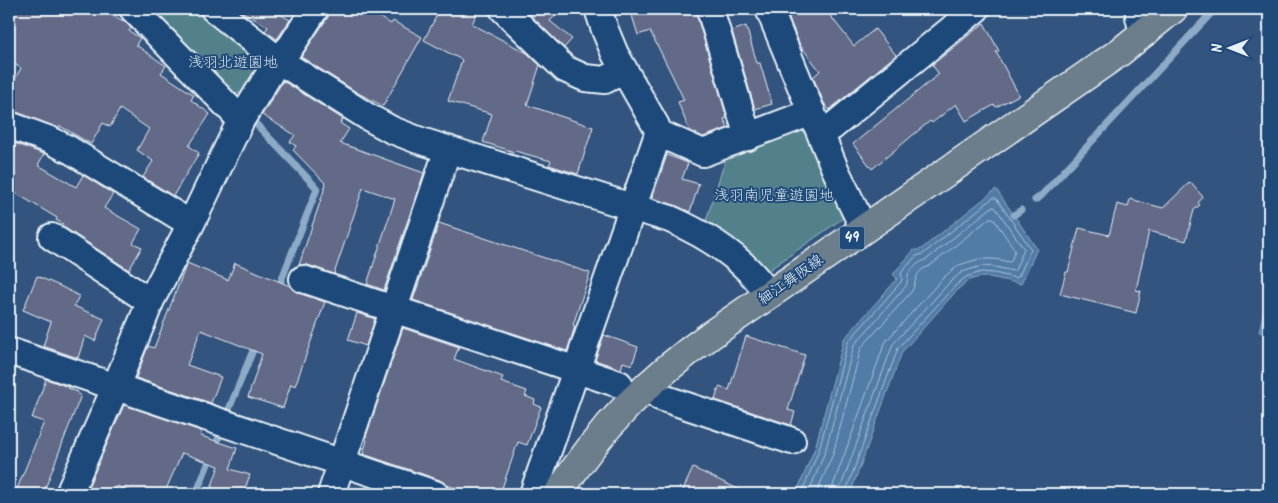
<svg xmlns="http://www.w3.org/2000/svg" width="1278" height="503" viewBox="0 0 1278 503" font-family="Kalam,'Klee One',sans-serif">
	<rect width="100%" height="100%" fill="#33547e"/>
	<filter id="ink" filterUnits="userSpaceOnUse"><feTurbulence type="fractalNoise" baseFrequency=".02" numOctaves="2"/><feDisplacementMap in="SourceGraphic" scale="10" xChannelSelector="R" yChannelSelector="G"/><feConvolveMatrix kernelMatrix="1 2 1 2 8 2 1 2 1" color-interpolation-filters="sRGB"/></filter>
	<g filter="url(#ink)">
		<path fill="#52818b" stroke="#9db9c2" d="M 150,9 L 203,9 L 257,52 L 259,65 L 241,93 L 232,94 Z
			M 808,121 L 849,214 L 766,272 L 705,224 L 728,151 Z"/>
		<path fill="#517ba6" stroke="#8daac7" d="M 996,189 L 1037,249 L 1021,284 C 1004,281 984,272 968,281 C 965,283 961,287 958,289 L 902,352 L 850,494 L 796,494 L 815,448 L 844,339 L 897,279 L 893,274 L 914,250 L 920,250 Z
			M 1269,287 L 1269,334 L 1259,332 Z"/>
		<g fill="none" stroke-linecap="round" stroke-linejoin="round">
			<path stroke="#acc2d7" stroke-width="1" d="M 801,494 L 819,450 L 848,342 L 901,282 L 902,279 L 901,273 L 916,256 L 923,254 L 993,198 L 996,198 L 1031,249 L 1019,276 L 1016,278 L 994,273 L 981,272 L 966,277 L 955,286 L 898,348 L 846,491 L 845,494
				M 808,494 L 825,452 L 854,345 L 906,286 C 908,282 907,277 909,273 C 913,266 920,262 927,259 L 992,207 L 995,207 L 1024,249 L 1015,270 L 1013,271 L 995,267 L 981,266 L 962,272 L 950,282 L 893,344 L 840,489 L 839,494
				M 816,494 L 833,454 L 861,348 L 912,291 C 916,283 915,274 923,269 C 926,267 929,267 931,265 L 990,218 L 993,218 L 1015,250 L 1011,261 L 1009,262 L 995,259 L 979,259 L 959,265 L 944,277 L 887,340 L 884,345 L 833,486 L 832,494"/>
			<path stroke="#8daac7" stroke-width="7" d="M 257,125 L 314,185 L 317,189 L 277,291
				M 1035,200 L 1041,196 L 1215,9
				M 1014,215 L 1021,210
				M 227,414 L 256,343
				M 196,494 L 220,434"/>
		</g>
		<path fill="#636b88" stroke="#e8f1f8" d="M 9,9 L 101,9 L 125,22 L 131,28 L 129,31 L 140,38 L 136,45 L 166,66 L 161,73 L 194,95 L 191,100 L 210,114 L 189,146 L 199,153 L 173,196 L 143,177 L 153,161 L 137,150 L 149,129 L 120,109 L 110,127 L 103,123 L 91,144 L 60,126 L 59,128 L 14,111 L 9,110 L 9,90 L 21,68 L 9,61 Z
			M 238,9 L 272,9 L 290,20 L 277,39 L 265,31 L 268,27 Z
			M 330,9 L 367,9 L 391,24 L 393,21 L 422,37 L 383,106 L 358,93 L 301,57 L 328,17 Z
			M 440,9 L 479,9 L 472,24 L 527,53 L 540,65 L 527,105 L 593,127 L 578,174 L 549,165 L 551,161 L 515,151 L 514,152 L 483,142 L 492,114 L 448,101 L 462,60 L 424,40 Z
			M 524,9 L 562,9 L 550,21 L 572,39 L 564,48 Z
			M 630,9 L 695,9 L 696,13 L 727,118 L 724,119 L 728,128 L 703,137 L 689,130 L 678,102 L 684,100 L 672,75 L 650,31 L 638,35 Z
			M 788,9 L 825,9 L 854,46 L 875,29 L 896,55 L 829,110 L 824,103 L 813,77 L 820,71 L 800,45 L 786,11 Z
			M 984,23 L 999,51 L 996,52 L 1019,95 L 996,107 L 994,105 L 966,121 L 956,104 L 932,123 L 930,121 L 872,169 L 853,144 L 939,74 L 932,65 Z
			M 746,26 L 757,63 L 760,63 L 772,104 L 755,109 L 732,31 Z
			M 283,81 L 343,119 L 340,123 L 349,129 L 340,143 L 424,173 L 384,290 L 367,284 L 395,199 L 363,188 L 334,274 L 308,265 L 299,265 L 326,184 L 293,150 L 296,146 L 290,142 L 295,135 L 262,115 Z
			M 14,143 L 44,154 L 38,165 L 76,187 L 83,175 L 113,194 L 104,208 L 141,229 L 133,243 L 142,247 L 129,270 L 62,226 L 63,224 L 56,220 L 57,218 L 9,189 L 9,152 Z
			M 667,155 L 688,163 L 682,179 L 699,184 L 690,212 L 675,205 L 652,198 Z
			M 1190,182 L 1203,197 L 1198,203 L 1200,205 L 1194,210 L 1186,241 L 1149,231 L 1136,290 L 1141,291 L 1136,313 L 1060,294 L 1066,272 L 1068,272 L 1079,228 L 1109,235 L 1117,204 L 1128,207 L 1130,199 L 1163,208 Z
			M 439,223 L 590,273 L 573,325 L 575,326 L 567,351 L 413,300 Z
			M 187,263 L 228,280 L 235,263 L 290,286 L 292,289 L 298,293 L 325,302 L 295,386 L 291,384 L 283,408 L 248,397 L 262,354 L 201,330 L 187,365 L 221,377 L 211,403 L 136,378 L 148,346 L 154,348 Z
			M 37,276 L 62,287 L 79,296 L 74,306 L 104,319 L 95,341 L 85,336 L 78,358 L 43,346 L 51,322 L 23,310 Z
			M 357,313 L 375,319 L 366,346 L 348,340 Z
			M 403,328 L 459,347 L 454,359 L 503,377 L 501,382 L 527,391 L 525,396 L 535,400 L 534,404 L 541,407 L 527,445 L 518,442 L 500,494 L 456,494 L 458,489 L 447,485 L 440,480 L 363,454 L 367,440 L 365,439 Z
			M 604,335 L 638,347 L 632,365 L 623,362 L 621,369 L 595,360 Z
			M 746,336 L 805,355 L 788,410 L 795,412 L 791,425 L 715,400 L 719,387 L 729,390 Z
			M 46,379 L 68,387 L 68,388 L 78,392 L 77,394 L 81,395 L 43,494 L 15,494 L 44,422 L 32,418 Z
			M 124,405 L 201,431 L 201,436 L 237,448 L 230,469 L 250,475 L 243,494 L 209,494 L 219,466 L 182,453 L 164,494 L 136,494 L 117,486 L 114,494 L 85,494 Z
			M 693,468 L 749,494 L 681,494 Z"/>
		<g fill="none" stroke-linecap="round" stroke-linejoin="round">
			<g stroke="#e8f1f8" stroke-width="30">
				<path id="minor" d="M 133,9 L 241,120
					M 214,9 L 278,60 L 368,117 L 392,130 L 418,140 L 670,219 C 709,236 745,259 769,295
					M 503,9 L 565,69 L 585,78 L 605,80 L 624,70
					M 710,9 L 748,137
					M 769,9 L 835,169 L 864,229
					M 1139,9 C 1138,18 1140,25 1146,32
					M 9,125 L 50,140 L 70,150 L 191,224
					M 821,132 L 832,127 L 976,9
					M 658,133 L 703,153 L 812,112
					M 52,237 L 140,295 L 151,300
					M 303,279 L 619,384
					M 9,351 L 435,494
					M 648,385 L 660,397 L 792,441
					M 69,494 L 116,386 L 151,300 L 191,224 L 241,120 L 278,60 L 291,46 L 315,9
					M 331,494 L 448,149
					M 533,494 L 656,140 L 658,133 L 656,126 L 615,54 L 605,30 L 598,9"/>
			</g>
			<g stroke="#e8f1f8" stroke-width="31">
				<path id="primary" d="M 558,494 C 601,427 649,378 715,332 L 1120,52 L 1173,9"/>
			</g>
			<use href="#minor" stroke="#1f4a7a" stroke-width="26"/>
			<use href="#primary" stroke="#6c7d8b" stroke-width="28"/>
		</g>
	</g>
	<g text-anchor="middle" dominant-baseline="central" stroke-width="4" stroke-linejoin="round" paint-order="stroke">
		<rect fill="#1f4a7a" stroke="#acbfd2" stroke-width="1" x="839.5" y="226.5" width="25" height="23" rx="4"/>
		<g font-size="14" font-weight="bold" fill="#e8f1f8">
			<text x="852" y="238">49</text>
		</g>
		<g font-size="15" fill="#d2e0e8" stroke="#1f4a7a">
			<text x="233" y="63">浅羽北遊園地</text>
			<text x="774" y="196">浅羽南児童遊園地</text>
		</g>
		<g font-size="15" fill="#e8f1f8" stroke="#1f4a7a">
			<text transform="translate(791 280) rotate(-35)">細江舞阪線</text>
		</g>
	</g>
	<rect width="1278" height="503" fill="none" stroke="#1f4a7a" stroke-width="30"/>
	<rect x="15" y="15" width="1248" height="473" fill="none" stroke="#e8f1f8" stroke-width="2" filter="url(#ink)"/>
	<g transform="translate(1230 48) rotate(270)" stroke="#1f4a7a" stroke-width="4" paint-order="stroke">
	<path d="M0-4L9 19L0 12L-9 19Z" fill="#e8f1f8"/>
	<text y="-8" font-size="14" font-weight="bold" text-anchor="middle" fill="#e8f1f8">N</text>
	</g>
</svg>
